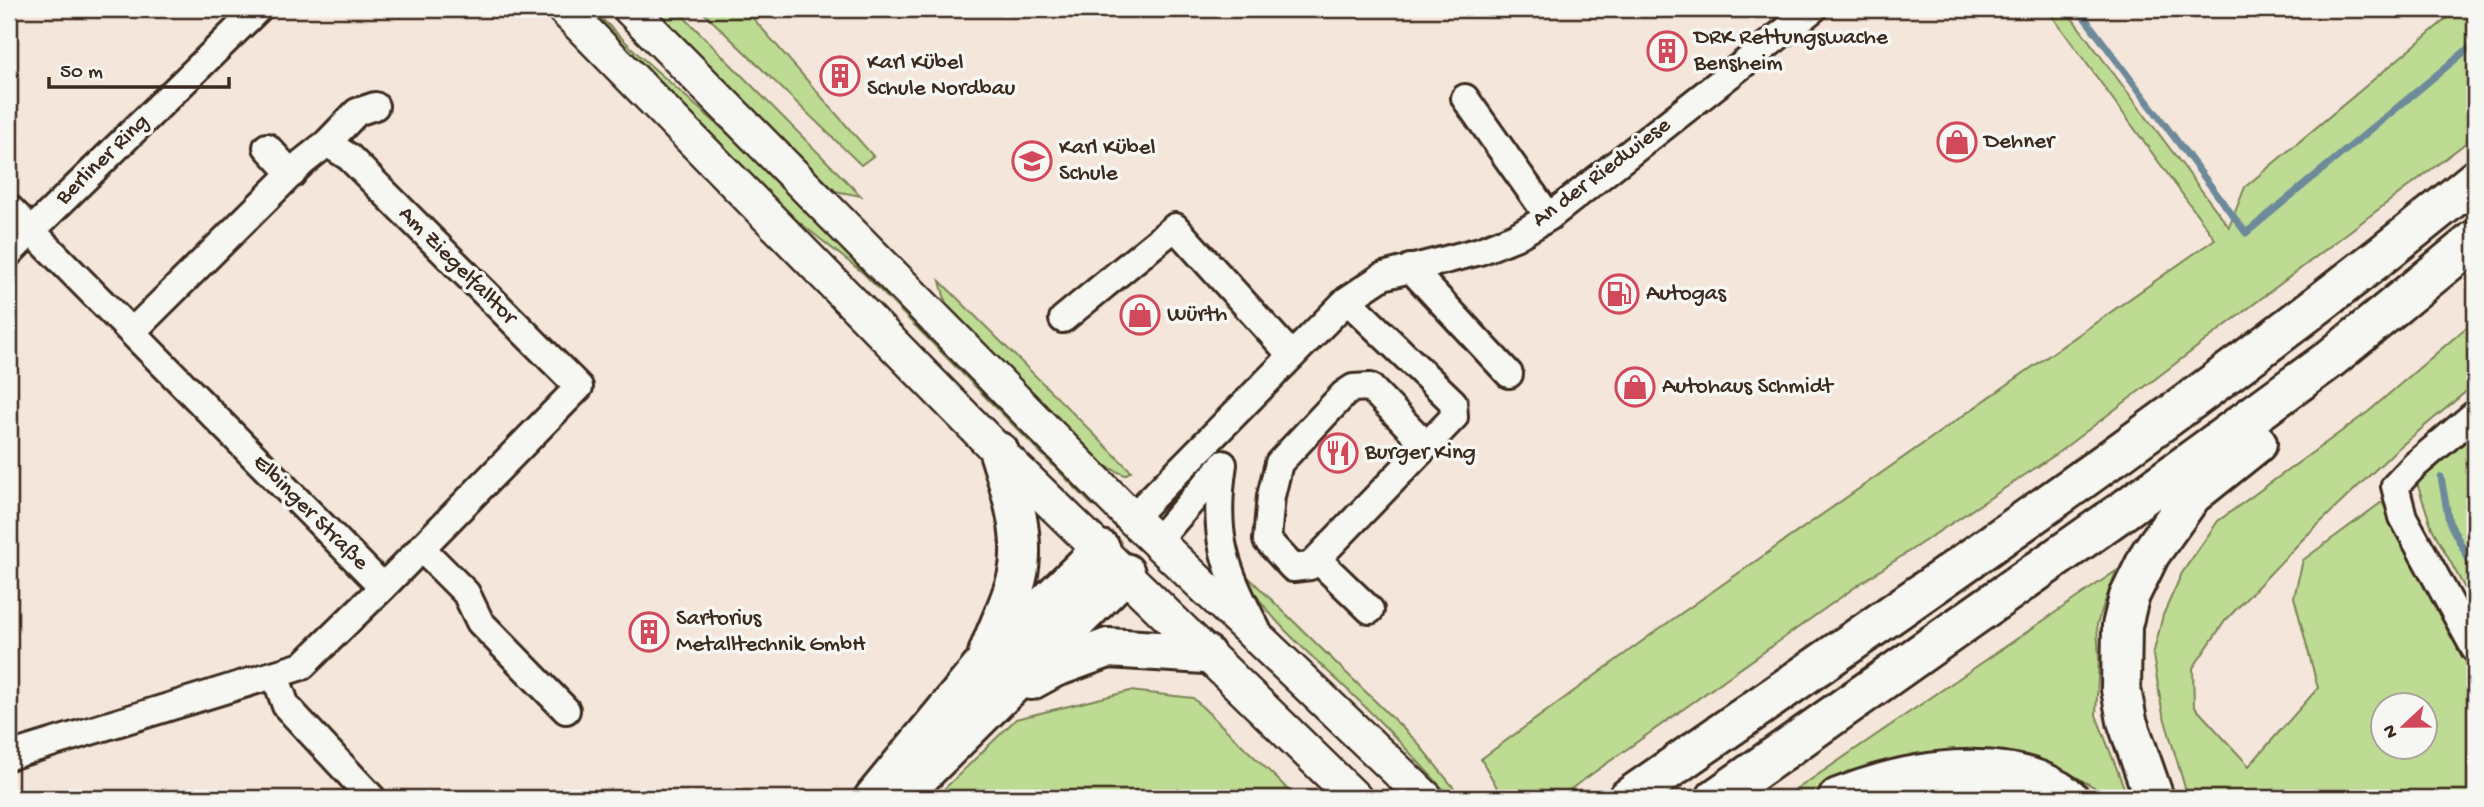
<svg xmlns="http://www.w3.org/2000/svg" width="2484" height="807" viewBox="0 0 2484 807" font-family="'Gochi Hand',sans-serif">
	<rect width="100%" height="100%" fill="#f4e6da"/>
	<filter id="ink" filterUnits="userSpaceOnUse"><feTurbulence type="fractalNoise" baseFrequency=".0143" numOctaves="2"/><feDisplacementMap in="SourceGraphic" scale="14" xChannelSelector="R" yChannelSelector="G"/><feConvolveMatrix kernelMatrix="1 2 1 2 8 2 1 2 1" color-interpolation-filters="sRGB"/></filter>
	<g filter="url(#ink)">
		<path fill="#bedb93" stroke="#7c8258" stroke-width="2" fill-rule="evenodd" d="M 584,9 L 592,9 L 641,57 L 770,171 L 1095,501 L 1092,505 L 863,273 L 784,210 Z
			M 653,9 L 676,9 L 861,196 L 835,191 Z
			M 700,9 L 745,9 L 873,156 L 861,165 Z
			M 2047,9 L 2065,9 L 2229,227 L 2245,187 L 2458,9 L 2475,9 L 2475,136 L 2055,455 L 1861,583 L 1558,798 L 1503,798 L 1481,759 L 1656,631 L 2215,239 Z
			M 940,281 L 1131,471 L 1125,475 L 1096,462 L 947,307 Z
			M 2475,320 L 2475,384 L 2395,451 L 2303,539 L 2225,621 L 2193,668 L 2194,706 L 2249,766 L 2318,688 L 2294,597 L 2303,560 L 2382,502 L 2463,645 L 2475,676 L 2475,790 L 2465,798 L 2188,798 L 2162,710 L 2153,655 L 2163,615 L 2182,573 L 2218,521 L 2368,412 ZM 2382,706 L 2424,706 L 2424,748 L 2382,748 Z
			M 2475,433 L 2475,607 L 2432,528 L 2417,483 Z
			M 1240,569 L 1416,741 L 1462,798 L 1451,798 C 1420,763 1388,729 1355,697 C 1314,657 1266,620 1240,569 Z
			M 2116,571 L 2097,624 L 2099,659 L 2096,715 L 2128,798 L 2101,798 L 2094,787 L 2065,771 L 2004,751 L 1941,755 L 1807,798 L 1784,798 Z
			M 1130,691 L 1193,698 L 1297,798 L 935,798 L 1016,719 Z"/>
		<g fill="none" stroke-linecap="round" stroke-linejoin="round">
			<path stroke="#6c8a9a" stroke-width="7" d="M 2078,9 L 2246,233 L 2475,43
				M 2441,477 L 2449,522 L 2475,571"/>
			<g stroke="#3b2a1e" stroke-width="32">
				<path id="minor" d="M 1465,98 L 1549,217
					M 327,143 L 357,112 L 375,106
					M 267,147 L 292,174
					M 9,208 L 383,587 L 302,666 L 9,756
					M 9,253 L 258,9
					M 1410,268 L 1509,374
					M 1347,300 L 1453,402 L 1454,417 L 1317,559 L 1370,610
					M 1063,319 L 1175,227 L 1292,356
					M 132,332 L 303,162 L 327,143 L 349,157 L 579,387 L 383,587
					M 2475,414 L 2415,465 L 2395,486 L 2403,517 L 2475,649
					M 1223,464 C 1212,536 1224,567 1257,630
					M 1132,518 L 1347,300 L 1383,276 L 1480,251 L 1515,237 L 1549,217 L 1813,9
					M 1157,541 L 1222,466
					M 421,548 L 466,593 L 480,622 L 566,710
					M 1317,559 L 1310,566 L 1293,568 L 1267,540 L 1271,496 L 1279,463 L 1344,394 L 1353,388 L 1370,387 L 1427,446
					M 275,675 L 286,706 L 372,798"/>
			</g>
			<g stroke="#3b2a1e" stroke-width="38">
				<path id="major" d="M 564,9 L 999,452 L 1355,798
					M 630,9 L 1132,518 L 1426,798"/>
			</g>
			<g stroke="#3b2a1e" stroke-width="44">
				<path id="highway" d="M 988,654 C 997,629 1010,604 1017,578 C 1027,538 1011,490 999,452
					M 1031,680 L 1053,668 L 1108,648 L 1205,654
					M 917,779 L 1125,573
					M 874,798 L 983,666 L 1101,550
					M 1628,798 C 1914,598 2205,402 2475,180
					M 1716,798 L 2124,510 L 2330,359 L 2475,240
					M 1838,798 C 1904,772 2007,750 2069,798
					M 2154,798 L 2127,721 L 2121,689 L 2122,626 L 2129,597 L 2150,554 L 2192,495 L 2257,443"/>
			</g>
			<use href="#minor" stroke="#f6f6f2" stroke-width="26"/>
			<use href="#major" stroke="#f6f6f2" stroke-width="33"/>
			<use href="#highway" stroke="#f6f6f2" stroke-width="38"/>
		</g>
	</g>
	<defs>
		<g id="building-ring" transform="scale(2.0125)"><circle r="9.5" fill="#f6f6f2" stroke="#d1495b" stroke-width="1.5"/><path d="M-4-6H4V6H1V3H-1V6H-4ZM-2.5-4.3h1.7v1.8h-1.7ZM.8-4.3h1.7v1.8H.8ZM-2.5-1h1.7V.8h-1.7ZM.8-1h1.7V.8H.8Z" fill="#d1495b"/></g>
		<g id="shop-ring" transform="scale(2.0125)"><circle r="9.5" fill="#f6f6f2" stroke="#d1495b" stroke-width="1.5"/><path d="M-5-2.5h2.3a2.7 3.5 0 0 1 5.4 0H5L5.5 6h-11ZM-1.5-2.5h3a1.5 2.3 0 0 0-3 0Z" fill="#d1495b"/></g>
		<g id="school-ring" transform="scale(2.0125)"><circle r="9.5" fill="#f6f6f2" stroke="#d1495b" stroke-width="1.5"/><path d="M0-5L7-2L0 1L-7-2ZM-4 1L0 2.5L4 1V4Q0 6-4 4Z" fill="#d1495b"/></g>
		<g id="fuel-ring" transform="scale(2.0125)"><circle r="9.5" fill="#f6f6f2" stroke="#d1495b" stroke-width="1.5"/><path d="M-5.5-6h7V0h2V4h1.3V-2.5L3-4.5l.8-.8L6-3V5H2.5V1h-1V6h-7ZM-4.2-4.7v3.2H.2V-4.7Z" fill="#d1495b"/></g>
		<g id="restaurant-ring" transform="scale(2.0125)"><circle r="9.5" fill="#f6f6f2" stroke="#d1495b" stroke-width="1.5"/><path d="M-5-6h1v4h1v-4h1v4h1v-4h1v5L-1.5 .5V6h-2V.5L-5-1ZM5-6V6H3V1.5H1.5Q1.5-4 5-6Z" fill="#d1495b"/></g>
	</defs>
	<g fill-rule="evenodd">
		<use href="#building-ring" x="1667" y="51"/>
		<use href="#building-ring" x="840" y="76"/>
		<use href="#shop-ring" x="1957" y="142"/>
		<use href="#school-ring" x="1032" y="161"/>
		<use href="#fuel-ring" x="1619" y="294"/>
		<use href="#shop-ring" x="1140" y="315"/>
		<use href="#shop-ring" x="1635" y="387"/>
		<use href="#restaurant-ring" x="1338" y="453"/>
		<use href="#building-ring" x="649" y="632"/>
	</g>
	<g text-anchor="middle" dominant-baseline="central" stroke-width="7" stroke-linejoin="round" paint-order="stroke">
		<g font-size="23" fill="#3b2a1e" stroke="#f6f6f2" text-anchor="start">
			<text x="1694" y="38">DRK Rettungswache<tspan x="1694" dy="26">Bensheim</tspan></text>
			<text x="867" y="63">Karl Kübel<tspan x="867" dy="26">Schule Nordbau</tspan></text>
			<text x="1984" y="142">Dehner</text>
			<text x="1059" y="148">Karl Kübel<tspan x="1059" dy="26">Schule</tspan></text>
			<text x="1646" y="294">Autogas</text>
			<text x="1167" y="315">Würth</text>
			<text x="1662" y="387">Autohaus Schmidt</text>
			<text x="1365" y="453">Burger King</text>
			<text x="676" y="619">Sartorius<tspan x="676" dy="26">Metalltechnik GmbH</tspan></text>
		</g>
		<g font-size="23" fill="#3b2a1e" stroke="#f6f6f2">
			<text transform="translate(103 160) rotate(-44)">Berliner Ring</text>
			<text transform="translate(1602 173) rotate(-37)">An der Riedwiese</text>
			<text transform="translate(457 266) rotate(45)">Am Ziegelfalltor</text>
			<text transform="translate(310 513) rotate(45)">Elbinger Straße</text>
		</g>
	</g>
	<rect width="2484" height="807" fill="none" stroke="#f6f6f2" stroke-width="35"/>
	<rect x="18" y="18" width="2449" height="772" fill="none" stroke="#3b2a1e" stroke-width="2.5" filter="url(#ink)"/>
	<g transform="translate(2404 726) rotate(248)"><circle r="33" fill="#f6f6f2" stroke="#aba49d" stroke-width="2"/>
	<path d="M0-5L12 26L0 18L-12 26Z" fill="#d1495b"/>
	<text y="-10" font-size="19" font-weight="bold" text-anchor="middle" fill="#3b2a1e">N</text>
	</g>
	<path d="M49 77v10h180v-10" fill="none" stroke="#3b2a1e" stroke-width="3.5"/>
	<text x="60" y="77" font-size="21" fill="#3b2a1e" stroke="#f6f6f2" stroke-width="5" paint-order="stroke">50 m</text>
</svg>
